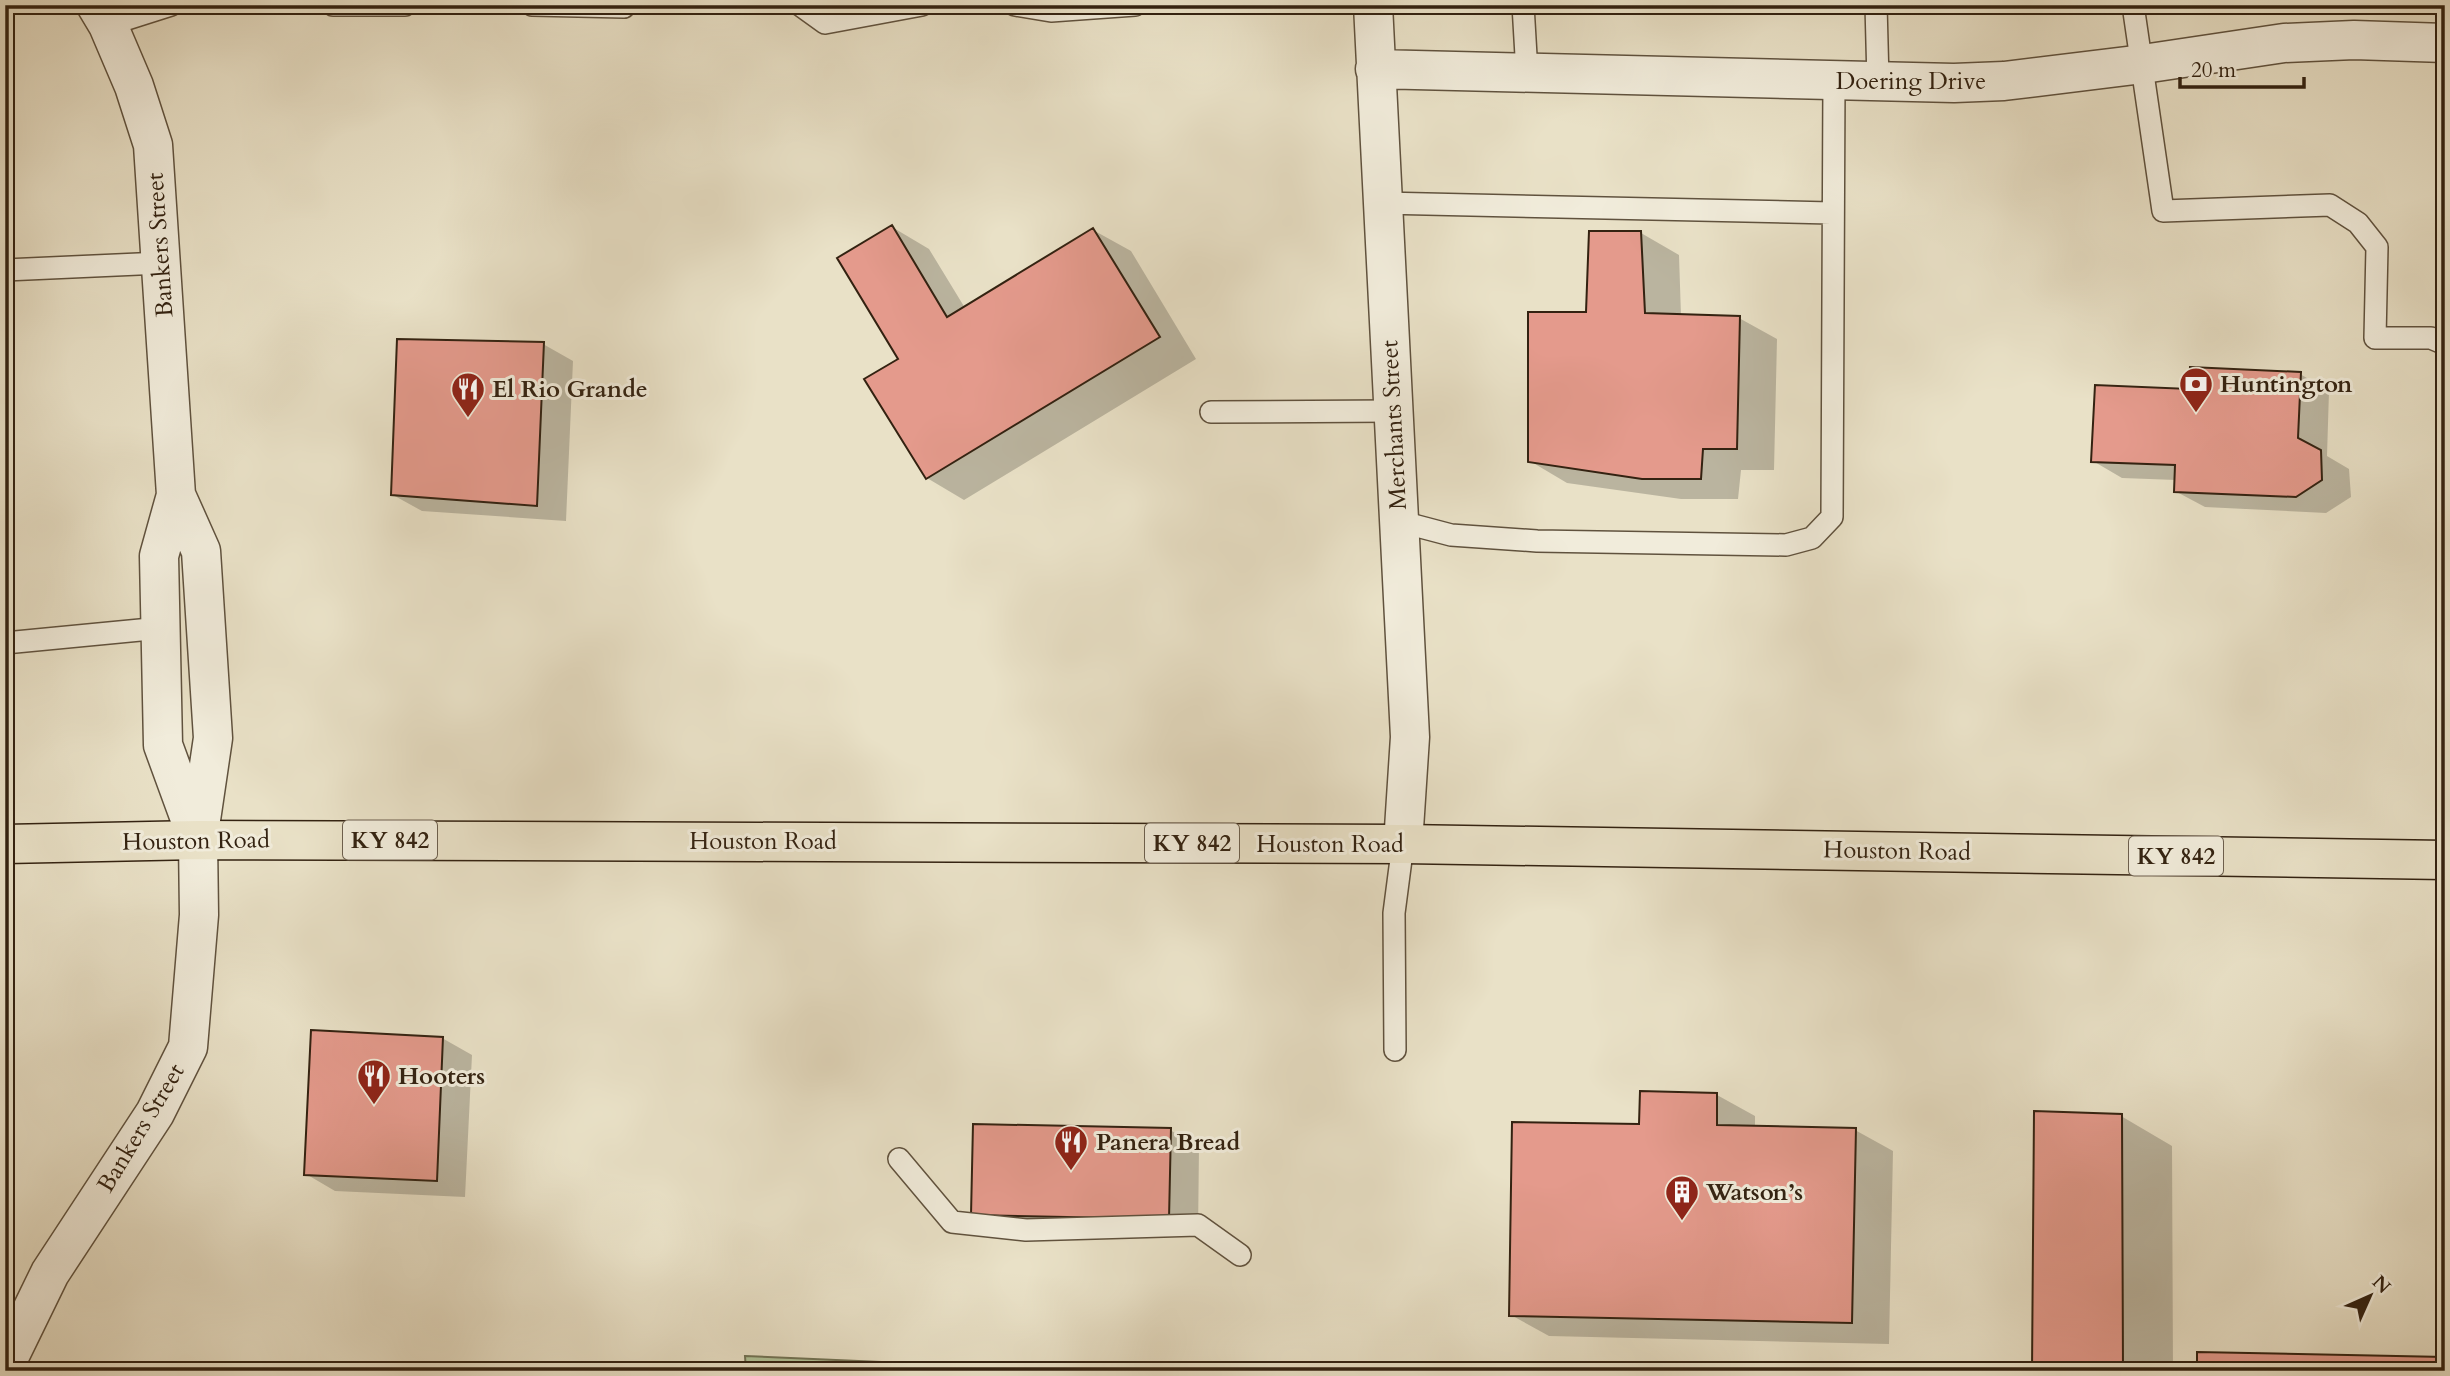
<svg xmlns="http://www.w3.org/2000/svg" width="2450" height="1376" viewBox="0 0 2450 1376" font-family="Cardo,serif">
	<rect width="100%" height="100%" fill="#e9e1c7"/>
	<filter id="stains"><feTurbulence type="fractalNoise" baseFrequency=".00286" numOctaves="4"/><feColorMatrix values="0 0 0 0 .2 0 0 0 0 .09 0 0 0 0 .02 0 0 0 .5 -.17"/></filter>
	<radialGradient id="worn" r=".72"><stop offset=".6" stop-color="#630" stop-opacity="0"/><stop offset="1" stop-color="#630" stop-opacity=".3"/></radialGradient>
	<path fill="#b1c499" stroke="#727355" stroke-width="2" d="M 745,1356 L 1087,1371 L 746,1371 Z"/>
	<path fill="#0003" d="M 892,227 L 929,249 L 965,308 L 1093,230 L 1131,251 L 1196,359 L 964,500 L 927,478 L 901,359 Z
		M 1641,233 L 1679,255 L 1681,316 L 1739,318 L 1777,339 L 1774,470 L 1741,470 L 1738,499 L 1681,499 L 1567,483 L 1530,461 L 1588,314 Z
		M 543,344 L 573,361 L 566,521 L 422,511 L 393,495 Z
		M 2300,374 L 2329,391 L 2327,456 L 2349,469 L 2351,497 L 2326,513 L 2205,507 L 2175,491 L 2176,480 L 2122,478 L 2093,461 L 2191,391 Z
		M 442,1038 L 472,1055 L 465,1197 L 335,1191 L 306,1174 Z
		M 1641,1093 L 1717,1095 L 1755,1116 L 1755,1128 L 1855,1130 L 1893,1151 L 1889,1344 L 1549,1336 L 1511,1315 L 1641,1126 Z
		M 2121,1116 L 2172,1146 L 2173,1371 L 2034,1371 Z
		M 1170,1130 L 1199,1147 L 1198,1235 L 1002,1231 L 973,1214 Z"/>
	<path fill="#e49a8c" stroke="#321" stroke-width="2" d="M 892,225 L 947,317 L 1093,228 L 1160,337 L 926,479 L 864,379 L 898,359 L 837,258 Z
		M 1589,231 L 1641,231 L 1645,313 L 1740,316 L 1737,449 L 1703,449 L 1701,479 L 1642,479 L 1528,462 L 1528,312 L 1586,312 Z
		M 397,339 L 544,342 L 537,506 L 391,495 Z
		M 2190,367 L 2301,372 L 2298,438 L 2321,450 L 2322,480 L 2296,497 L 2174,492 L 2175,465 L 2091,462 L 2095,385 L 2189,389 Z
		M 311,1030 L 443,1037 L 437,1181 L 304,1175 Z
		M 1640,1091 L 1717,1093 L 1717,1125 L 1856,1128 L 1852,1323 L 1509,1316 L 1512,1122 L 1639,1124 Z
		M 2034,1111 L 2122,1114 L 2123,1371 L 2032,1371 Z
		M 973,1124 L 1171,1128 L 1169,1219 L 971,1215 Z
		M 2197,1352 L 2445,1357 L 2445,1371 L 2197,1371 Z"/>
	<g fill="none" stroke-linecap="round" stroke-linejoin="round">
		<g stroke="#60523e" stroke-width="24">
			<path id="service" d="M 333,5 L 405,5
				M 532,5 L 624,7
				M 800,5 L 825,23 L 922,5
				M 1015,5 L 1051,11 L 1135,5
				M 1523,5 L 1527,73
				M 1876,5 L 1878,81
				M 2133,5 L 2163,211 L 2330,205 L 2358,223 L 2377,247 L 2375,338 L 2431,338 L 2445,344
				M 108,25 L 171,5
				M 1382,203 L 1831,213
				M 5,270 L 161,263
				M 1211,412 L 1393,411
				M 1398,521 L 1451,535 L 1537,541 L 1786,545 L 1812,538 L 1832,517 L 1834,80
				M 5,643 L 161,628
				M 1395,1050 L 1394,913 L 1403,844
				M 899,1159 L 952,1222 L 1026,1230 L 1198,1225 L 1240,1255"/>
		</g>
		<g stroke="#60523e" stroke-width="41">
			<path id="minor" d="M 96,5 L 108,25 L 134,86 L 153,145 L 176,495 L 159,556 L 163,745 L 197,838
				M 1373,5 L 1410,737 L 1403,844
				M 1375,69 L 1954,83 L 2004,81 L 2143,64 L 2284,43 L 2354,40 L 2445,43
				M 11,1353 L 50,1273 L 155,1113 L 188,1047 L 199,915 L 198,840 L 213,738 L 201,551 L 176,495"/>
		</g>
		<g stroke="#321" stroke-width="41">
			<path id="primary" d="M 5,844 L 198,840 L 1403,844 L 2445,860"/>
		</g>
		<use href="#service" stroke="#f1ecdb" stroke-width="21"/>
		<use href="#minor" stroke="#f1ecdb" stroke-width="38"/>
		<use href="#primary" stroke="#e9e1c7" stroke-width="38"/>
	</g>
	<defs>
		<g id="bank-pin" transform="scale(1.75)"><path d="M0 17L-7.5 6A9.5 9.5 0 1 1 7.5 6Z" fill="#8f2418" stroke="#f1ecdb"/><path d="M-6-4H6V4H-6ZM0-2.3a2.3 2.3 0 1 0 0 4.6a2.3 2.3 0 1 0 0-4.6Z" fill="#fff"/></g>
		<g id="restaurant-pin" transform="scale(1.75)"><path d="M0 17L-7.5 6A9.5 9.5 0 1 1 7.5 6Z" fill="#8f2418" stroke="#f1ecdb"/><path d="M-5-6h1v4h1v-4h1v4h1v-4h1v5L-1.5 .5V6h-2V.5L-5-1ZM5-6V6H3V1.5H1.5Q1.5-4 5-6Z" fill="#fff"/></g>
		<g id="building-pin" transform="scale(1.75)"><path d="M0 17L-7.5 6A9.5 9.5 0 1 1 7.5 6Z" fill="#8f2418" stroke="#f1ecdb"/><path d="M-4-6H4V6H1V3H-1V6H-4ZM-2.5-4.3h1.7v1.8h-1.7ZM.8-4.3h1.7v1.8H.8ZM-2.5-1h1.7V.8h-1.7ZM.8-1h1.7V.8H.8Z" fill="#fff"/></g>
	</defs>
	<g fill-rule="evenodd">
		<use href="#bank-pin" x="2196" y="384"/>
		<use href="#restaurant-pin" x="468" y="389"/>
		<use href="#restaurant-pin" x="374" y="1076"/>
		<use href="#restaurant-pin" x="1071" y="1142"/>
		<use href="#building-pin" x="1682" y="1192"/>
	</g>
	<g text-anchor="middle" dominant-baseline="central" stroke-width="6" stroke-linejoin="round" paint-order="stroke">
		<g fill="#f1ecdb" stroke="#6c5f4e" stroke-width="2">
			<rect x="343" y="820.5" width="94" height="39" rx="5"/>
			<rect x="1145" y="823.5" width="94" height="39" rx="5"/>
			<rect x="2129" y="836.5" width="94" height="39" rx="5"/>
		</g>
		<g font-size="23" font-weight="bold" fill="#321">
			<text x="390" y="840">KY 842</text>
			<text x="1192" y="843">KY 842</text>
			<text x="2176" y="856">KY 842</text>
		</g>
		<g font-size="24" fill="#321" stroke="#f1ecdb">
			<text x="1911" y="81">Doering Drive</text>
			<text transform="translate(160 245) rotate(-94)">Bankers Street</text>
			<text transform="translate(1394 425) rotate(-93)">Merchants Street</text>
			<text transform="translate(196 841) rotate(-1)">Houston Road</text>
			<text x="763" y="841">Houston Road</text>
			<text x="1330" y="844">Houston Road</text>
			<text transform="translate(1897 851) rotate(1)">Houston Road</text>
			<text transform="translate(141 1128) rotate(-59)">Bankers Street</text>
		</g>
		<g font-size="24" font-weight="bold" fill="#321" stroke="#f1ecdb" text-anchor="start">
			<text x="2220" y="384">Huntington</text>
			<text x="492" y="389">El Rio Grande</text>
			<text x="398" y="1076">Hooters</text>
			<text x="1096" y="1142">Panera Bread</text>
			<text x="1706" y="1192">Watson’s</text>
		</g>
	</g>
	<rect width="2450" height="1376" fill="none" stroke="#e9e1c7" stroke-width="28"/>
	<rect x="7" y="7" width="2436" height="1362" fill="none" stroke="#321" stroke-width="3.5"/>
	<rect x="14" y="14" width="2422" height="1348" fill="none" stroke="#321" stroke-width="2"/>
	<g transform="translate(2370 1296) rotate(45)" stroke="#f1ecdb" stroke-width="5" paint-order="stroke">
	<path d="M0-5L12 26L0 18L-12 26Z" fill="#332211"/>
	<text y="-10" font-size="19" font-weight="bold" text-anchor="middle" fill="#332211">N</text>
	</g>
	<path d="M2180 77v10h124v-10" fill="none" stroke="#332211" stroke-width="3.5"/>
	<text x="2191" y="77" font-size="21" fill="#332211" stroke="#f1ecdb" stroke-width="5" paint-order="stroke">20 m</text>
	<rect width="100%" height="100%" filter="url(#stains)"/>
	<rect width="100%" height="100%" fill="url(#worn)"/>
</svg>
